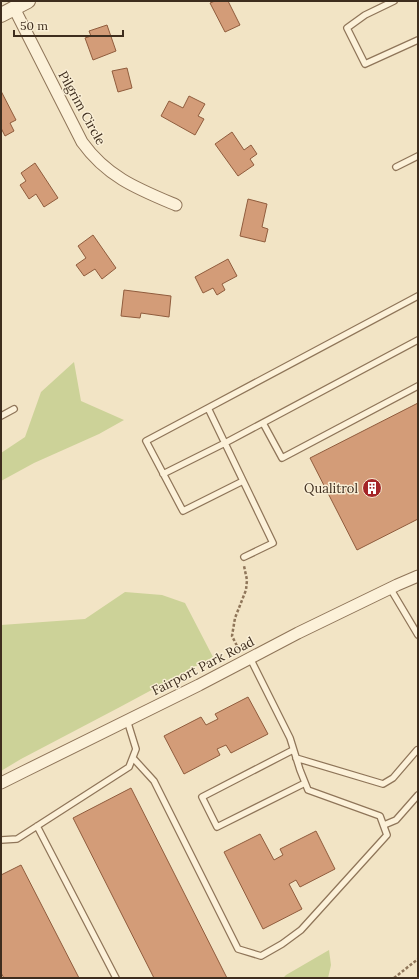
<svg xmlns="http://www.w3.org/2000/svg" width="419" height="979" viewBox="0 0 419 979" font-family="Lora,serif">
	<rect width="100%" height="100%" fill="#f2e4c5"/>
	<path fill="#ccd298" d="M 74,362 L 81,401 L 124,420 L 99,434 L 34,463 L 1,481 L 1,453 L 25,437 L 41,392 Z
		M 125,592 L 162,595 L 185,603 L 213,657 L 120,707 L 21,759 L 1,771 L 1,625 L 85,619 Z
		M 329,950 L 331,965 L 328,978 L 283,978 L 286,975 Z"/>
	<path fill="#d39c78" stroke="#905c3d" d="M 215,1 L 228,1 L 240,25 L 225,32 L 210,3 Z
		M 107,25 L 116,51 L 93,60 L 85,38 L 91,36 L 89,31 Z
		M 127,68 L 132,88 L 118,92 L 112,71 Z
		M 1,91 L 16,120 L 10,123 L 14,131 L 5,136 L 1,128 Z
		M 189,96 L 205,104 L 198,116 L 204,119 L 195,135 L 161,116 L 169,101 L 183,108 Z
		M 232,132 L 244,150 L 251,145 L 257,154 L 250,159 L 254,165 L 238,176 L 215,144 Z
		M 35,163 L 58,198 L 44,207 L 36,194 L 29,199 L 20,185 L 26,181 L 21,173 Z
		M 248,199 L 267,204 L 262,227 L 268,229 L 265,242 L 240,236 Z
		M 93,235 L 116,268 L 102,279 L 95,269 L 84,276 L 76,265 L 86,258 L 78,246 Z
		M 228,259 L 237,276 L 222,284 L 225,290 L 217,295 L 213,288 L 203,293 L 195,277 Z
		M 124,290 L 171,296 L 169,317 L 141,313 L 140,318 L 121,316 Z
		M 418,403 L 418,519 L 357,550 L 310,458 Z
		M 248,697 L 268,734 L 231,753 L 226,745 L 217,749 L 220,755 L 184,774 L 164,736 L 201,717 L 206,725 L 218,719 L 215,714 Z
		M 131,788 L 227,978 L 154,978 L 73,818 Z
		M 316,831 L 335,869 L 300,887 L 296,880 L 289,884 L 302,909 L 263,929 L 224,852 L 260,834 L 274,860 L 283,855 L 280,849 Z
		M 21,865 L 79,978 L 4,978 L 1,973 L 1,875 Z"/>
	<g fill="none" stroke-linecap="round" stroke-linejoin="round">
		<g stroke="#8f7559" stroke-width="8">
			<path id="service" d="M 394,1 L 365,15 L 347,28 L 365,64 L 418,40
				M 396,167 L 418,156
				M 208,408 L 146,441 L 183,511 L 243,481
				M 1,416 L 14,409
				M 263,423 L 282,458 L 418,386
				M 163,474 L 225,443 L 418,340
				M 244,557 L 273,543 L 208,408 L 418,296
				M 390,588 L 418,635
				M 293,750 L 202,797 L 217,827 L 305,783
				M 133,758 L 154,781 L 238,949 L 261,956 L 282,944 L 301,930 L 387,835 L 380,816 L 308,790 L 300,770 L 290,738 L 250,658
				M 296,758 L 383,784 L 393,778 L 417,750 L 418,752
				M 384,825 L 396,820 L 418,795
				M 37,826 L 116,978
				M 1,840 L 17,839 L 129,767 L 136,749 L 127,720"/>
		</g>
		<g stroke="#8f7559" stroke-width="13">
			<path id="minor" d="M 14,8 L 82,142 C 107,177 138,189 176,205
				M 1,783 L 23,772 L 199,685 L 298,633 L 397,585 L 418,576"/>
		</g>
		<g stroke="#8f7559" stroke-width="16">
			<path id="tertiary" d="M 1,15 L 28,1"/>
		</g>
		<path stroke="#8f7559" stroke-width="2.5" stroke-dasharray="3 2" stroke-linecap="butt" d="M 239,650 L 232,636 L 235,618 L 246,590 L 247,580 L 244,566
			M 394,978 L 418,959"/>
		<use href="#service" stroke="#fcf1d9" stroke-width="5.5"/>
		<use href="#minor" stroke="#fcf1d9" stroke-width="11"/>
		<use href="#tertiary" stroke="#fcf1d9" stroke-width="14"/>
	</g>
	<defs>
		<g id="building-disc" transform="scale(1)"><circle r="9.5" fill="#a42427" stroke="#f9eed5"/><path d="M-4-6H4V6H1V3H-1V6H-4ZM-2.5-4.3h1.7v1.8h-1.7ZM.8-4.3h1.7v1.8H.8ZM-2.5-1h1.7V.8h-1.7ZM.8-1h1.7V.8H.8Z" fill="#fff"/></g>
	</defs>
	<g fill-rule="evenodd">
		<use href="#building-disc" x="372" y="488"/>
	</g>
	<g text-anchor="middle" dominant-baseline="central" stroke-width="3" stroke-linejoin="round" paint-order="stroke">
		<g font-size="13" fill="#3e2d1e" stroke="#f9eed5">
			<text transform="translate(82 108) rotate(61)">Pilgrim Circle</text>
			<text transform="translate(203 666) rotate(-27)">Fairport Park Road</text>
		</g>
		<g font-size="13" fill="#3e2d1e" stroke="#f9eed5" text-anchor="end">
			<text x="358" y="488">Qualitrol</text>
		</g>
	</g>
	<rect width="419" height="979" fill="none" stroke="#3e2d1e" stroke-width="4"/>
	<path d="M14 30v6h109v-6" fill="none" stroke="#3e2d1e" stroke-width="2"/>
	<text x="20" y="30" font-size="12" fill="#3e2d1e" stroke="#f9eed5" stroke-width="3" paint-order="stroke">50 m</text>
</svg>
